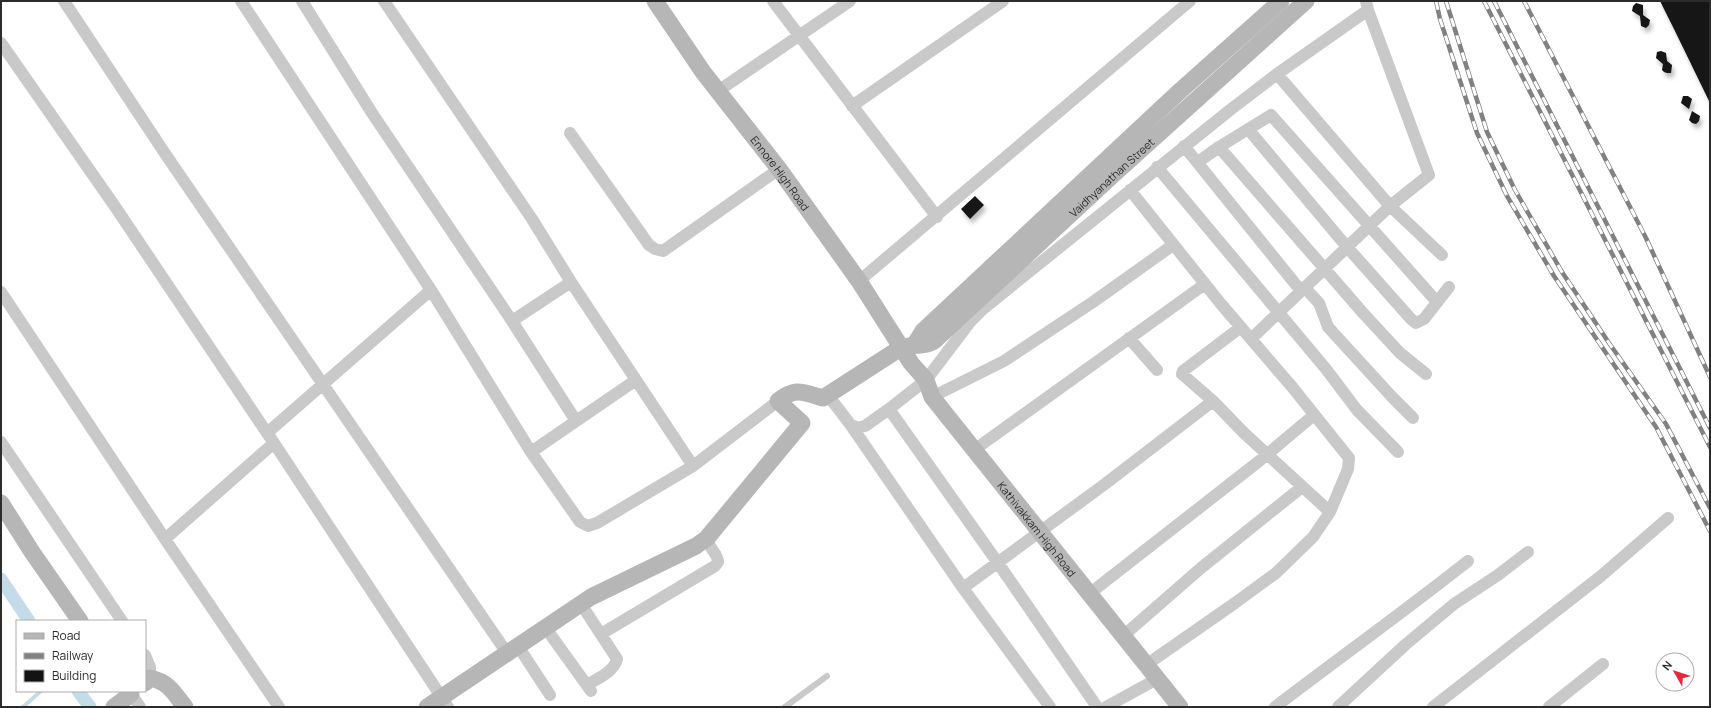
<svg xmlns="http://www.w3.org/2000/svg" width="1711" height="708" viewBox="0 0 1711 708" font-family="Manrope,sans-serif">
	<defs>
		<filter id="shadow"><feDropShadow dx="2.5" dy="4.5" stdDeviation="2" flood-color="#0004"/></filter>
	</defs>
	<rect width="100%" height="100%" fill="#fff"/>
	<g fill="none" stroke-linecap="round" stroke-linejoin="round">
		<path stroke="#c4dcea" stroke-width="4" d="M 23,707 L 41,691"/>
		<path stroke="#c4dcea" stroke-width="13" d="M 1,579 L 29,621
			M 78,691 L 90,707"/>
	</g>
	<path fill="#131313" filter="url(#shadow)" d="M 1660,1 L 1710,1 L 1710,103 L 1674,29 Z
		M 1636,3 L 1643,5 L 1643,15 L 1650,20 L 1649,25 L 1646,28 L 1641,26 L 1640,16 L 1632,11 L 1633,6 Z
		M 1661,51 L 1666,53 L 1667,61 L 1672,65 L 1671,73 L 1667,73 L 1664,72 L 1662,70 L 1663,64 L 1656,58 L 1657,52 Z
		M 1683,96 L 1688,96 L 1692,99 L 1689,109 L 1681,103 Z
		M 1692,111 L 1700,116 L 1699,121 L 1696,124 L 1692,123 L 1689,120 Z
		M 975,196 L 984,205 L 970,219 L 961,209 Z"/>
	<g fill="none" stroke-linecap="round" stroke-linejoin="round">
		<path stroke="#c9c9c9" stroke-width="6" d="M 785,707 L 827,676"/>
		<path stroke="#c9c9c9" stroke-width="12" d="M 64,1 L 166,155 L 507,653
			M 302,1 L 372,113 L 512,321 L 576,421
			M 384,1 L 532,219 L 571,282 L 512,321
			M 773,1 L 937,217
			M 1366,1 L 1368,10 L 1429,175 L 1390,206 L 1442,255
			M 1,43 L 116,208 L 267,433
			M 718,91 L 850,1
			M 852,106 L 1003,1
			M 1248,129 L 1347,247 L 1411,319 L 1416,323 L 1424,319 L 1449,287
			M 570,133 L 649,245 L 655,249 L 663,251 L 779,169
			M 1184,146 L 1301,291
			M 1219,147 L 1363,313 L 1400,353 L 1426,374
			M 1198,162 L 1219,147 L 1271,115 L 1437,302
			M 1157,167 L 1326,369 L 1357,410 L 1398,452
			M 1130,190 L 1221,304 L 1293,388 L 1349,458 L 1348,469 L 1330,512 L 1313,537 L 1276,573 L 1235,603 L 1146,665
			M 859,281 L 1190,1
			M 571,282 L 636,380
			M 1304,287 L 1319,303 L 1328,327 L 1393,398 L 1413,418
			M 431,290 L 531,452 L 580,522 L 588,526 L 597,523 L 693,466
			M 1,292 L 165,539 L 279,707
			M 1241,327 L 1183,371 L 1182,374 L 1213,401 L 1244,433 L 1330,512
			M 1129,338 L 1157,370
			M 1251,339 L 1390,206 L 1277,74
			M 827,394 L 850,424 L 857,428 L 865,426 L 889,409 L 926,380 L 970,322 L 983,309 L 1230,110 L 1277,74 L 1368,10
			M 932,397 L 1004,361 L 1093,302 L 1173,245
			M 889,409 L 998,563 L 1097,707
			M 850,424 L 963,588 L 1050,707
			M 1,442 L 122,621
			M 274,443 L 448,707
			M 974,450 L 1205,284
			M 531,452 L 636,380 L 693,466 L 778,401
			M 165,539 L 274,443 L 267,433 L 431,290 L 241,1
			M 963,588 L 1105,484 L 1213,401
			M 1089,594 L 1258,462 L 1314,415
			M 581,604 L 617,659 C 614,672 598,678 587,685
			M 545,627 L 591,691
			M 601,634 L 715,566 L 718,562 C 718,553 708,548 707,538
			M 1123,636 L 1201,568 L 1302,487
			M 518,646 L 550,695
			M 145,655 L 150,667 L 150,678
			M 131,694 L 140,707
			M 1106,707 L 1157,679
			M 1275,707 C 1339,658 1405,611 1468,561
			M 1338,707 L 1405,645 L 1454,604 L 1498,575 L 1528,552
			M 1433,707 L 1601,576 L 1668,518
			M 1549,707 L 1603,664"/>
		<g stroke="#b6b6b6" stroke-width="17">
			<path id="s1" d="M 655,1 L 703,72 L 779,169 L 859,281 L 911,363 L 926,380 L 932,397 L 1180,707"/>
			<path d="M 915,344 L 923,331 L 1181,90 L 1281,1"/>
			<path d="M 1,503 L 32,552 L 80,621"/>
			<path d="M 145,683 L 150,678 C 169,682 174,693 185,707"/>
			<path d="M 114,707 L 131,694 L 129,691"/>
			<path id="s2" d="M 427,707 L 591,597 L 696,546 L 707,538 L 802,423 L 778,401 C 796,387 802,392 823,398 L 902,347 C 912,345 927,346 934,341 L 1115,173 L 1306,1"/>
		</g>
		<g stroke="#818181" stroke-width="4.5">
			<path id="rail" d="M 1436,1 L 1440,19 L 1477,133 L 1507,196 L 1554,276 L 1656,427 L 1710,531
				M 1446,1 L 1487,132 L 1515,190 L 1562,272 L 1609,343 L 1666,424 L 1710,508
				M 1484,1 L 1710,447
				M 1494,1 L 1710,428
				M 1524,1 L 1646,238 L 1710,377"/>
		</g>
		<use href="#rail" stroke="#fff" stroke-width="3" stroke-dasharray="9" stroke-linecap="butt"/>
	</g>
	<g text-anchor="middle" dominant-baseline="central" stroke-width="4" stroke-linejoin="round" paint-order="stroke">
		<g font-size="11" fill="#2c2c2c" stroke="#fff">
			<text stroke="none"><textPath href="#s1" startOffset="213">Ennore High Road</textPath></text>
			<text stroke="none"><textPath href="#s2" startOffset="926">Vaidhyanathan Street</textPath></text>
			<text stroke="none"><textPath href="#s1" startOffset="653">Kathivakkam High Road</textPath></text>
		</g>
	</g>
	<rect width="1711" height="708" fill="none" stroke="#2c2c2c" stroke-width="4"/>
	<rect x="16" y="620" width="130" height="72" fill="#ffffff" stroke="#ababab"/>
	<rect x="24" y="633" width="20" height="6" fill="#b6b6b6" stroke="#ababab"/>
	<text x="52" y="640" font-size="12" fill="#2c2c2c">Road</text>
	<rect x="24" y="653" width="20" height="6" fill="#818181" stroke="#ababab"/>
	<text x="52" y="660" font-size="12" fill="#2c2c2c">Railway</text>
	<rect x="24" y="670" width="20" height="12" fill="#131313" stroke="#ababab"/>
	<text x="52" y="680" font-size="12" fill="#2c2c2c">Building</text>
	<g transform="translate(1675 672) rotate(309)"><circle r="19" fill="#ffffff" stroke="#ababab"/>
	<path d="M0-3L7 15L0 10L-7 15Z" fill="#e62a3a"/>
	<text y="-6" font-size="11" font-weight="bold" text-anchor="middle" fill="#2c2c2c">N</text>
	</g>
</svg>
